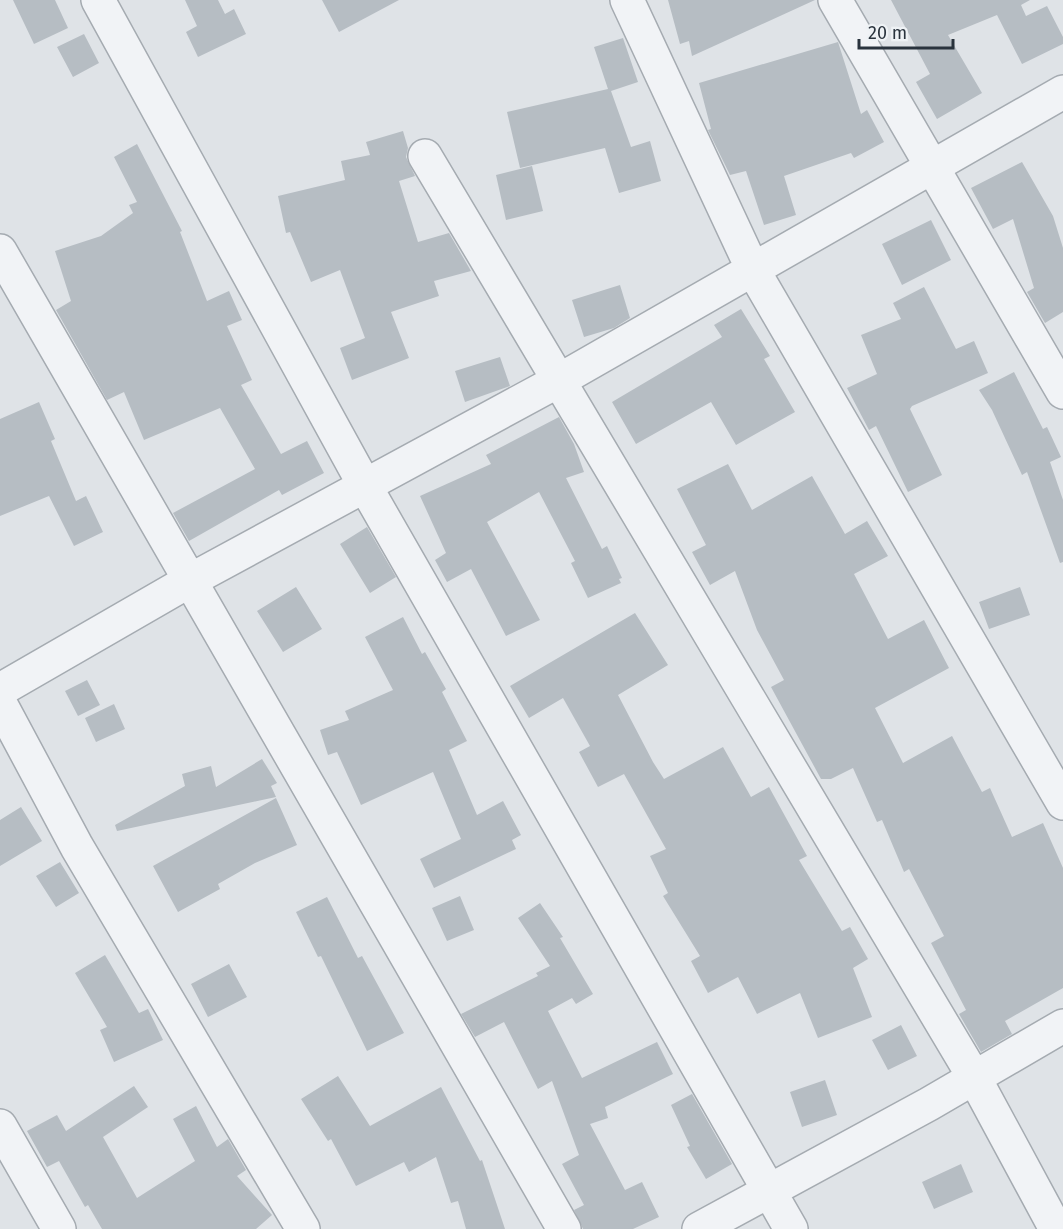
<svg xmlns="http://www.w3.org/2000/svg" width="1063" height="1229" viewBox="0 0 1063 1229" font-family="'Fira Sans',sans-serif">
	<rect width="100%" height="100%" fill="#dfe3e7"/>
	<path fill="#b6bdc3" d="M 13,0 L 55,0 L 68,28 L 34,44 Z
		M 185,0 L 218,0 L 225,14 L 234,9 L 246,34 L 198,57 L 186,32 L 197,26 Z
		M 322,0 L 399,0 L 339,32 Z
		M 668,0 L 815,0 L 692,56 L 689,41 L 680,44 Z
		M 891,0 L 1030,0 L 1021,5 L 1026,16 L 1047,6 L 1063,37 L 1063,44 L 1022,64 L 997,15 L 948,35 L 982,93 L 937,119 L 916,82 L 930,74 Z
		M 84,34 L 99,63 L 73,77 L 57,47 Z
		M 623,38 L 638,82 L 611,91 L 631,147 L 650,141 L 661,181 L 619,193 L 605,148 L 520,168 L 507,112 L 608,89 L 594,47 Z
		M 838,42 L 861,114 L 867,110 L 884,142 L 854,158 L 851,153 L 784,176 L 796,215 L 764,225 L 746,171 L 730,175 L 708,130 L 711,129 L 699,83 Z
		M 403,131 L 408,148 L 406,157 L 415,176 L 399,181 L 418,242 L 449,233 L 471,271 L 434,281 L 439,296 L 391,312 L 409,358 L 352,380 L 340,348 L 365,338 L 340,270 L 311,282 L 290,232 L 286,233 L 278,196 L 345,180 L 341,161 L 370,155 L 366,142 Z
		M 137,144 L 182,231 L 180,232 L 207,301 L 229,291 L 242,320 L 227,326 L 252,380 L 241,385 L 281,454 L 307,441 L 324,473 L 282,495 L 279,490 L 189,541 L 173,513 L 255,469 L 220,408 L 144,440 L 124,392 L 107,400 L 56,310 L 71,301 L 55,251 L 101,236 L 133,213 L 129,205 L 137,202 L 114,157 Z
		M 1022,162 L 1053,216 L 1063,248 L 1063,312 L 1045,323 L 1027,292 L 1034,288 L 1013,219 L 993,229 L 971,188 Z
		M 532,166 L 543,211 L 506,220 L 496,175 Z
		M 931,220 L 951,260 L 902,285 L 882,244 Z
		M 620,285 L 630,318 L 614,328 L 584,337 L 572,300 Z
		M 924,287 L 956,349 L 974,341 L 988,373 L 912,406 L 910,409 L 942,475 L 908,492 L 876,426 L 869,430 L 847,388 L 877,374 L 861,335 L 901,319 L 893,303 Z
		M 741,309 L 770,356 L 764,359 L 795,412 L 736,445 L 711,402 L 636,444 L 612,402 L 722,337 L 714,325 Z
		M 500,357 L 510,386 L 465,402 L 455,371 Z
		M 1014,372 L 1043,429 L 1047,427 L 1061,457 L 1050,462 L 1063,500 L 1063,562 L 1060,563 L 1027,472 L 1022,475 L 992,410 L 979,390 Z
		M 39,402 L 55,439 L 51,441 L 76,501 L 86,496 L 103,532 L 74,546 L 49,496 L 0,516 L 0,419 Z
		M 559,417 L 574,444 L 584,472 L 566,478 L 602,549 L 607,546 L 622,578 L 619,579 L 621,583 L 588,598 L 571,563 L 575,561 L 539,492 L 487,522 L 540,620 L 506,636 L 471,569 L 447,582 L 435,560 L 446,553 L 420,496 L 491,464 L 486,455 Z
		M 728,464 L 752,510 L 812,476 L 845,534 L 867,521 L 888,556 L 854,574 L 888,639 L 924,620 L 949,668 L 875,708 L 903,763 L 952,736 L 982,792 L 990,788 L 1012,837 L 1043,823 L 1063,868 L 1063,988 L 1005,1021 L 1012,1034 L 981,1052 L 959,1014 L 966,1010 L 931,943 L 944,936 L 909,869 L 904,872 L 882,820 L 877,822 L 853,768 L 831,779 L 821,779 L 771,687 L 784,680 L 757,630 L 735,571 L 710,585 L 692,552 L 706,545 L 677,489 Z
		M 367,527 L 396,577 L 370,593 L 340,544 Z
		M 296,587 L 322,629 L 283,652 L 257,611 Z
		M 1020,587 L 1030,615 L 989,629 L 979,602 Z
		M 635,613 L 668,665 L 618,695 L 653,762 L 664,779 L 723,747 L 751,797 L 769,787 L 807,856 L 799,860 L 842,931 L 850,927 L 868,959 L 853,968 L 872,1017 L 818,1038 L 800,993 L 757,1014 L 738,977 L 708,993 L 691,961 L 700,956 L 663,896 L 668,893 L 650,856 L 666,849 L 624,774 L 598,787 L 579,752 L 590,746 L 563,698 L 529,718 L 510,686 Z
		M 403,617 L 422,654 L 425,652 L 446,689 L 442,692 L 467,741 L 449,750 L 477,815 L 503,801 L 521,835 L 512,840 L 516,849 L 434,888 L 420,859 L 461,839 L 433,772 L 361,805 L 337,752 L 328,755 L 320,730 L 349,720 L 345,711 L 393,690 L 365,637 Z
		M 87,680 L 100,705 L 78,716 L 65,691 Z
		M 114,704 L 125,729 L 96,742 L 85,718 Z
		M 262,759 L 277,783 L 271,786 L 276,797 L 117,831 L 115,825 L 185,786 L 182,774 L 211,766 L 216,787 Z
		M 276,798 L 297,845 L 255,863 L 218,884 L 220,889 L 178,912 L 153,866 Z
		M 21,807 L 42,841 L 0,866 L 0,820 Z
		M 60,862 L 79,893 L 56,907 L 36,876 Z
		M 460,896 L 474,930 L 447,941 L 432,908 Z
		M 327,897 L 358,958 L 362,956 L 404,1033 L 367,1051 L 321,956 L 318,957 L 296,912 Z
		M 540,903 L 563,937 L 560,938 L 593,994 L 576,1004 L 572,998 L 548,1011 L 582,1078 L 657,1042 L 673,1074 L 605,1107 L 608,1118 L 590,1124 L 625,1190 L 642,1182 L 659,1217 L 633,1229 L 583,1229 L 574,1210 L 584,1205 L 562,1164 L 579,1155 L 552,1081 L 538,1089 L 504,1022 L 475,1037 L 461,1014 L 538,976 L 536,973 L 550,966 L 518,918 Z
		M 105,955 L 139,1013 L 148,1009 L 163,1040 L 114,1062 L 100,1030 L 107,1027 L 75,973 Z
		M 229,964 L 247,997 L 208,1017 L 191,984 Z
		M 901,1025 L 917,1056 L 888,1070 L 872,1040 Z
		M 338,1076 L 370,1126 L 441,1087 L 480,1161 L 482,1160 L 505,1229 L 466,1229 L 458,1201 L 451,1203 L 436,1157 L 409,1172 L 404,1162 L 356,1186 L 331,1139 L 328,1141 L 301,1099 Z
		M 825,1080 L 837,1115 L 802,1127 L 790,1092 Z
		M 134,1086 L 148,1107 L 103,1137 L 137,1198 L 195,1161 L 173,1119 L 196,1106 L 217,1147 L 228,1139 L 246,1170 L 237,1176 L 272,1215 L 256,1229 L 102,1229 L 88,1205 L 85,1207 L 59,1161 L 47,1167 L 27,1131 L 57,1115 L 66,1131 Z
		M 692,1094 L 732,1164 L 706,1179 L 687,1147 L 690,1146 L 671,1105 Z
		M 961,1164 L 973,1192 L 934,1209 L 922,1182 Z"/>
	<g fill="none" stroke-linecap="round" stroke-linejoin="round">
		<g stroke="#a5abb1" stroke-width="36">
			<path id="minor" d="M 98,0 L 365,486 L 791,1229
				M 627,0 L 753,270 L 1063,803
				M 835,0 L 1063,392
				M 425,156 L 974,1077 L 1056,1229
				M 0,251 L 564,1229
				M 0,690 L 189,581 L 558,381 L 1063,92
				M 0,703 L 77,847 L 303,1229
				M 0,1126 L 59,1229
				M 699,1229 L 929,1104 L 1063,1026"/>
		</g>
		<use href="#minor" stroke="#f1f3f6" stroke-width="33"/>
	</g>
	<path d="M859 39v9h94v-9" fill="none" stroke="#29333d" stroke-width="3"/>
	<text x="868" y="39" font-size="18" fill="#29333d" stroke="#eef2f5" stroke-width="4.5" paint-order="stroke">20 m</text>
</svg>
